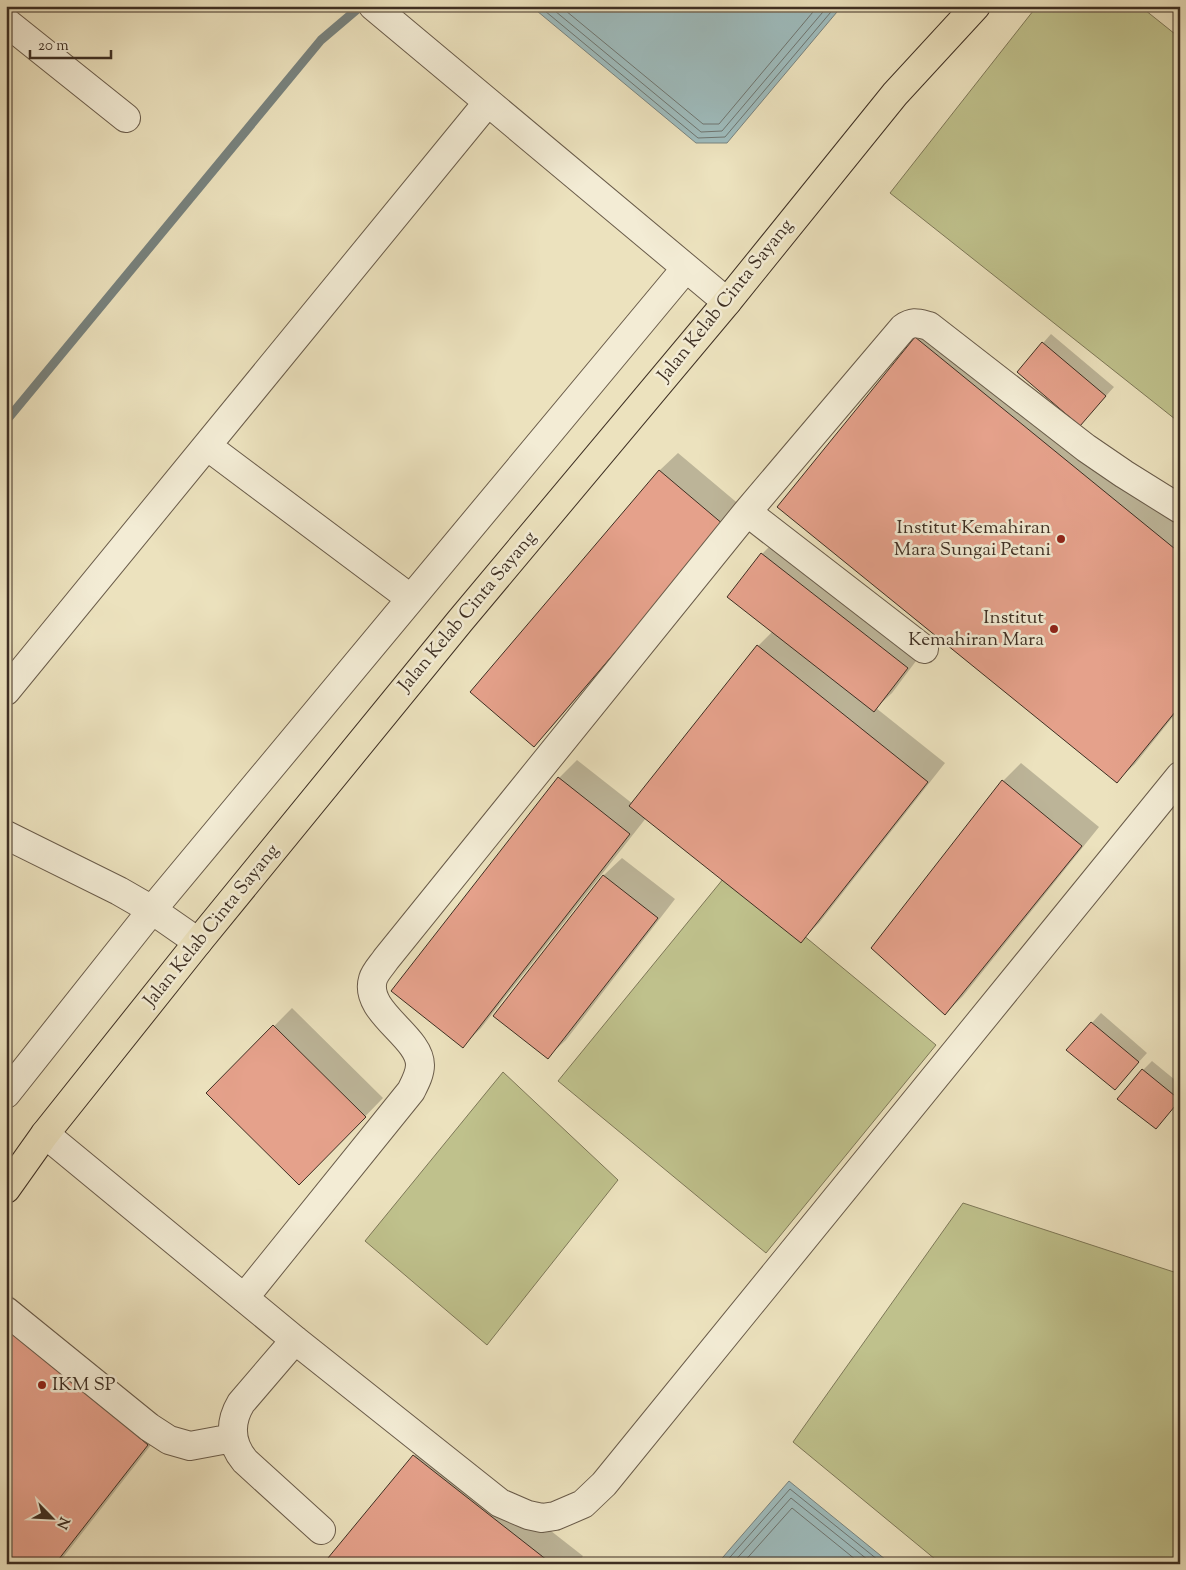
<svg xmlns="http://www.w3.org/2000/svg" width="1186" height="1570" viewBox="0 0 1186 1570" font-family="'Sorts Mill Goudy',serif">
	<rect width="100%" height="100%" fill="#ece2be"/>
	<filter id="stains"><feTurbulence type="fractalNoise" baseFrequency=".004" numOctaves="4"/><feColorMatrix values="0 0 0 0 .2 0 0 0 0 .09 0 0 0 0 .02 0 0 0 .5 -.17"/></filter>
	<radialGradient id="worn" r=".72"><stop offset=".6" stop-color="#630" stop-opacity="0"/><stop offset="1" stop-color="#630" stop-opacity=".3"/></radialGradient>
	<path fill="#bfc18c" stroke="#7e7858" d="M 1037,6 L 1140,6 L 1180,38 L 1180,423 L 890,193 Z
		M 728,873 L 936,1045 L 766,1253 L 558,1081 Z
		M 503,1072 L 618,1180 L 487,1345 L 365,1241 Z
		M 963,1203 L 1180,1274 L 1180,1564 L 941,1564 L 793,1442 Z"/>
	<path fill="#9ebbbc" stroke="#78837f" d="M 531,6 L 842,6 L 727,143 L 696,143 Z
		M 789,1481 L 891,1564 L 717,1564 Z"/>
	<path fill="#0003" d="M 934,320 L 1180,521 L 1180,708 L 1135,764 L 1117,781 L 916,338 Z
		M 1051,334 L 1114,387 L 1080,425 L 1043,343 Z
		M 678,453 L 741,506 L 552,727 L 534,745 L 471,692 L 660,470 Z
		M 780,536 L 925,649 L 892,693 L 876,708 L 945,763 L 819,923 L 801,941 L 646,818 L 481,1028 L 463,1046 L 559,778 L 577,760 L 633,804 L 758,646 L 773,631 L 762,554 Z
		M 1021,763 L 1099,827 L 963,996 L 945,1014 L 873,948 L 1003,781 Z
		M 622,858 L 675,899 L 566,1040 L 548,1057 L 495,1016 L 604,875 Z
		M 292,1008 L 383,1098 L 317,1166 L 208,1093 Z
		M 1101,1013 L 1147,1053 L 1115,1088 L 1067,1050 Z
		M 1152,1061 L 1180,1084 L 1180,1100 L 1156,1128 L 1143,1070 Z
		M 6,1291 L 165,1427 L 58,1564 L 6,1564 Z
		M 432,1438 L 583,1556 L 577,1564 L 325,1564 L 414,1456 Z"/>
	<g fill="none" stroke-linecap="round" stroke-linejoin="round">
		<path stroke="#6e7570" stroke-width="1" d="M 539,6 L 698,138 L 725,137 L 836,6
			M 549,6 L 701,132 L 722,131 L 828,6
			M 560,6 L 703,124 L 719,124 L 818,6
			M 724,1564 L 790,1489 L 883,1564
			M 732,1564 L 791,1498 L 873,1564
			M 742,1564 L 792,1508 L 861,1564"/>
		<path stroke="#78837f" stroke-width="9" d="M 6,421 L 321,40 L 361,6"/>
	</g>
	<path fill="#e5a18b" stroke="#3e2f23" d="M 915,337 L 1180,553 L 1180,706 L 1117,783 L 777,507 Z
		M 1042,342 L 1106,396 L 1080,426 L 1017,372 Z
		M 659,470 L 724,525 L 534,747 L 470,692 Z
		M 761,553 L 908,668 L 874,712 L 727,597 Z
		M 757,645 L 928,782 L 801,943 L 629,806 Z
		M 558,777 L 630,834 L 463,1048 L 391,991 Z
		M 1002,780 L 1082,846 L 945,1015 L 871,948 Z
		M 603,875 L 658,918 L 548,1059 L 493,1016 Z
		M 1091,1022 L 1139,1062 L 1115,1090 L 1066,1050 Z
		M 273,1025 L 366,1117 L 299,1185 L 206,1093 Z
		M 1142,1069 L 1180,1100 L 1156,1129 L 1117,1099 Z
		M 6,1324 L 148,1445 L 55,1564 L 6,1564 Z
		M 413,1455 L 552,1564 L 323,1564 Z"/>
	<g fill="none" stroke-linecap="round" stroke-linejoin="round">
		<g stroke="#6a5c4a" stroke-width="30">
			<path id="minor" d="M 373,6 L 727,302
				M 6,22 L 126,118
				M 207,446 L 410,598
				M 747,512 L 924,649
				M 6,691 L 488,102
				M 6,835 L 119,891 L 152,910 L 198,942
				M 6,1094 L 152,910 L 686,268
				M 45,1134 L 295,1340 L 500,1503 L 528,1515 L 542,1518 L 555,1516 L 583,1504 L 604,1484 L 1180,776
				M 244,1298 L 411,1091 C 415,1083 420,1074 420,1065 C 420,1036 363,1012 373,979 C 375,972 382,965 386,959 L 747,512 L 903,328 C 913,321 917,323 929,326 L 1086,448 L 1124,474 L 1180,509
				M 6,1311 L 149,1427 L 169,1440 L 190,1446 L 233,1438
				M 295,1340 L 241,1403 C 229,1423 230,1443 245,1461 L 321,1530"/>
		</g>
		<g stroke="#3e2f23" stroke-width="30">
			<path id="major" d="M 6,1189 L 45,1134 L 198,942 L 460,621 L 727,302 L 895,94 L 976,6"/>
		</g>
		<use href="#minor" stroke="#f3ecd5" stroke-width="28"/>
		<use href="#major" stroke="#ece2be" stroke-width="28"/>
	</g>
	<g fill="#8f2418" stroke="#f3ecd5" stroke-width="2">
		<circle cx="1061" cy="539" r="5"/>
		<circle cx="1054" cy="629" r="5"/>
		<circle cx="42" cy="1385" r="5"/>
	</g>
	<g text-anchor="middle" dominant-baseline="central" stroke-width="5" stroke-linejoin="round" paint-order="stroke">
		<g font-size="19" fill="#3e2f23" stroke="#f3ecd5">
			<text transform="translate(726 301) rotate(-51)">Jalan Kelab Cinta Sayang</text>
			<text transform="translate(468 612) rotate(-50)">Jalan Kelab Cinta Sayang</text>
			<text transform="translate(212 926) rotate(-51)">Jalan Kelab Cinta Sayang</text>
		</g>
		<g font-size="19" fill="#3e2f23" stroke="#f3ecd5" text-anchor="end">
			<text x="1051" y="528">Institut Kemahiran<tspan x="1051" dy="22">Mara Sungai Petani</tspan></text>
			<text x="1044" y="618">Institut<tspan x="1044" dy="22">Kemahiran Mara</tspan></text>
			<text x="52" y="1385" text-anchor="start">IKM SP</text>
		</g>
	</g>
	<rect width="1186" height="1570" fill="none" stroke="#ece2be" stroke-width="25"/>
	<rect x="8" y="8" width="1171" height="1555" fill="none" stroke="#3e2f23" stroke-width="2.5"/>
	<rect x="12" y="12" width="1161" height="1545" fill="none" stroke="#3e2f23"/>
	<g transform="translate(52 1518) rotate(114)" stroke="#f3ecd5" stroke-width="4" paint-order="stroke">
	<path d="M0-4L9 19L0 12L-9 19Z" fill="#3e2f23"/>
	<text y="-8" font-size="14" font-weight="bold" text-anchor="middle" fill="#3e2f23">N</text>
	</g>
	<path d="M30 50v8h81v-8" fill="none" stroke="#3e2f23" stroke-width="2.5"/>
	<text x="38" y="50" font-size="15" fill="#3e2f23" stroke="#f3ecd5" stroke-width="4" paint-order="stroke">20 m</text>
	<rect width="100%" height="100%" filter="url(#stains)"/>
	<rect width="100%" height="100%" fill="url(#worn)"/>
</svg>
